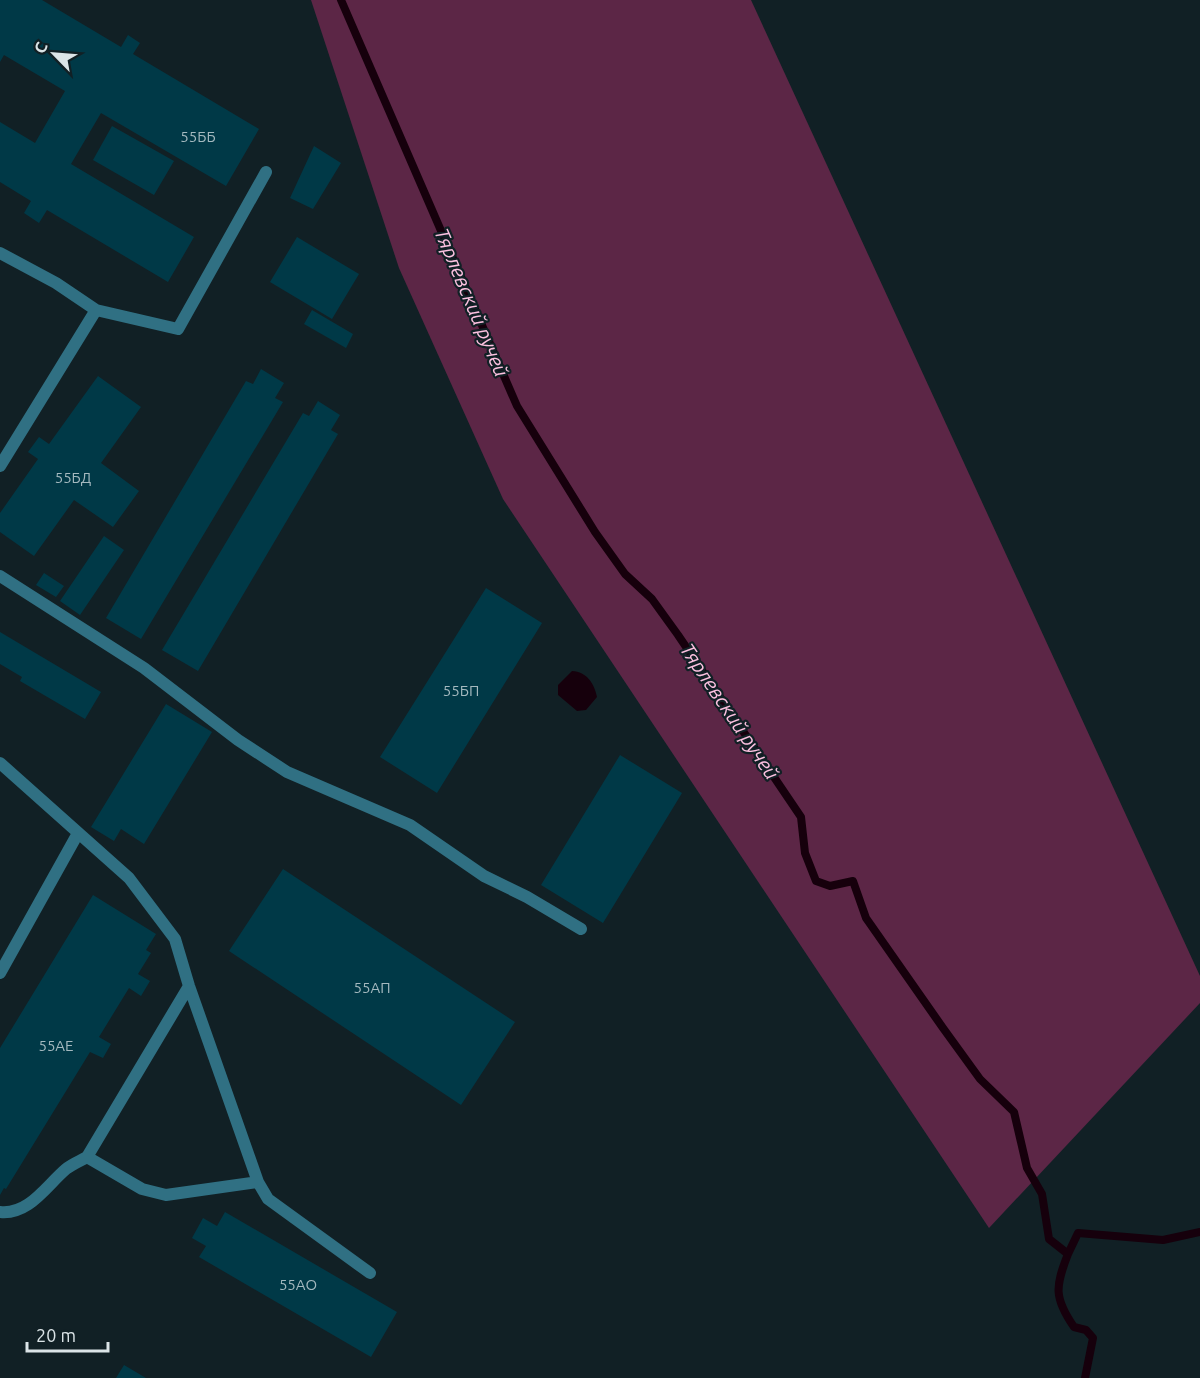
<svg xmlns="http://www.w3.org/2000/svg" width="1200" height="1378" viewBox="0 0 1200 1378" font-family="Ubuntu,sans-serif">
	<rect width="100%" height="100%" fill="#112025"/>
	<path fill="#5c2646" d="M 311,0 L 751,0 L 1200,976 L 1200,1003 L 989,1228 L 503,499 L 399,268 Z"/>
	<path fill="#16000c" d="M 572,671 C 587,672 594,683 597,697 L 586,710 L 577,711 L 558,695 L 558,685 Z"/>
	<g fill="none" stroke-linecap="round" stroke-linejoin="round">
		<path stroke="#16000c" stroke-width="8" d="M 341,0 L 517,406 L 595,532 L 625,574 L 652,599 L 678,635 L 801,817 L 805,853 L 816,881 L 830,886 L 853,881 L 866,918 L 943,1028 L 980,1079 L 1014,1112 L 1027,1168 L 1042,1194 L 1049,1239 L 1068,1254 C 1055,1287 1054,1298 1074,1327 L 1086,1330 L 1093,1338 L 1085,1378
			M 1068,1254 L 1078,1233 L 1163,1240 L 1200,1232"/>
	</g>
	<path fill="#003947" d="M 0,0 L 42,0 L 121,47 L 128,35 L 140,43 L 133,54 L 259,129 L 226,186 L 101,113 L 71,164 L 194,237 L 168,282 L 47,210 L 39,223 L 24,213 L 31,201 L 0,182 L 0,122 L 35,143 L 65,91 L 4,55 L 0,62 Z
		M 112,126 L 174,161 L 154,195 L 93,160 Z
		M 314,146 L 341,163 L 313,209 L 290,198 Z
		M 297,237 L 359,274 L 332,319 L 270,282 Z
		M 312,310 L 353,334 L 346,348 L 304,324 Z
		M 261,369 L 284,383 L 275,398 L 283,402 L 141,639 L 106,618 L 246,381 L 253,384 Z
		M 98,376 L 141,407 L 101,463 L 139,491 L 113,527 L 74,500 L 34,556 L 0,532 L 0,513 L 38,459 L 28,452 L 39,437 L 49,444 Z
		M 318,401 L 340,415 L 331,430 L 338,434 L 198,671 L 162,650 L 303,413 L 309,416 Z
		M 104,536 L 124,550 L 80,615 L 60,601 Z
		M 44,573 L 64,586 L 56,597 L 36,585 Z
		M 486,588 L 542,623 L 437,793 L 380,757 Z
		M 0,632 L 101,692 L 85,719 L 20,681 L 22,677 L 0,664 Z
		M 166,704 L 212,732 L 144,844 L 121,829 L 114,841 L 91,827 Z
		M 620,755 L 682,793 L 603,923 L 541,885 Z
		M 283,869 L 515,1022 L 461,1105 L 229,951 Z
		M 93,895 L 156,934 L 146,950 L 151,953 L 138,974 L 150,981 L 141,996 L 129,988 L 99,1037 L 111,1044 L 103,1058 L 90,1052 L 6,1189 L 4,1188 L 0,1195 L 0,1048 Z
		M 225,1212 L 397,1312 L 371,1357 L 199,1257 L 206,1246 L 192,1238 L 203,1218 L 217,1226 Z
		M 124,1365 L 146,1378 L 116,1378 Z"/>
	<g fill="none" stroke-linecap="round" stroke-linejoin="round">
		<path stroke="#307083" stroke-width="12" d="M 0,253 L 56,283 L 96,310
			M 0,466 L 96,310 L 178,329 L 266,172
			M 0,576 L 144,668 L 238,740 L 287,772 L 410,825 L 484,876 L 527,897 L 581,929
			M 0,763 L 129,878 L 175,939 L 189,986 L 258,1182 L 268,1199 L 370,1273
			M 0,973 L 77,835
			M 87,1157 L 189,986
			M 0,1212 C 29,1215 46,1186 66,1169 C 72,1164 80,1161 87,1157 L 142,1189 L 166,1195 L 258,1182"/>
	</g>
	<g text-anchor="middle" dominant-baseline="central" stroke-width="4.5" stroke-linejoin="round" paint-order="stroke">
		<g font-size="15" fill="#a4b9bf">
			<text x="198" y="136">55ББ</text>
			<text x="73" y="477">55БД</text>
			<text x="461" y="690">55БП</text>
			<text x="372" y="987">55АП</text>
			<text x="56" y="1045">55АЕ</text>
			<text x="298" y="1284">55АО</text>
		</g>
		<g font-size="20" font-style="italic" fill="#fcc1e0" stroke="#112025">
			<text transform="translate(472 302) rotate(67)">Тярлевский ручей</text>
			<text transform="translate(730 711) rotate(56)">Тярлевский ручей</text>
		</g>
	</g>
	<g transform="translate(54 54) rotate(295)" stroke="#112025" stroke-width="4.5" paint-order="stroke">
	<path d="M0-4.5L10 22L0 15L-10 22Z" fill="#dbe4e7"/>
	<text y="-9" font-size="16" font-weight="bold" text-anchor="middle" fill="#dbe4e7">С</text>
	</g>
	<path d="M27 1342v9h81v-9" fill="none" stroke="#dbe4e7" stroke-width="3"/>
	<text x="36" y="1342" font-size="18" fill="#dbe4e7" stroke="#112025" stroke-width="4.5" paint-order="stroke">20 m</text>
</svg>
